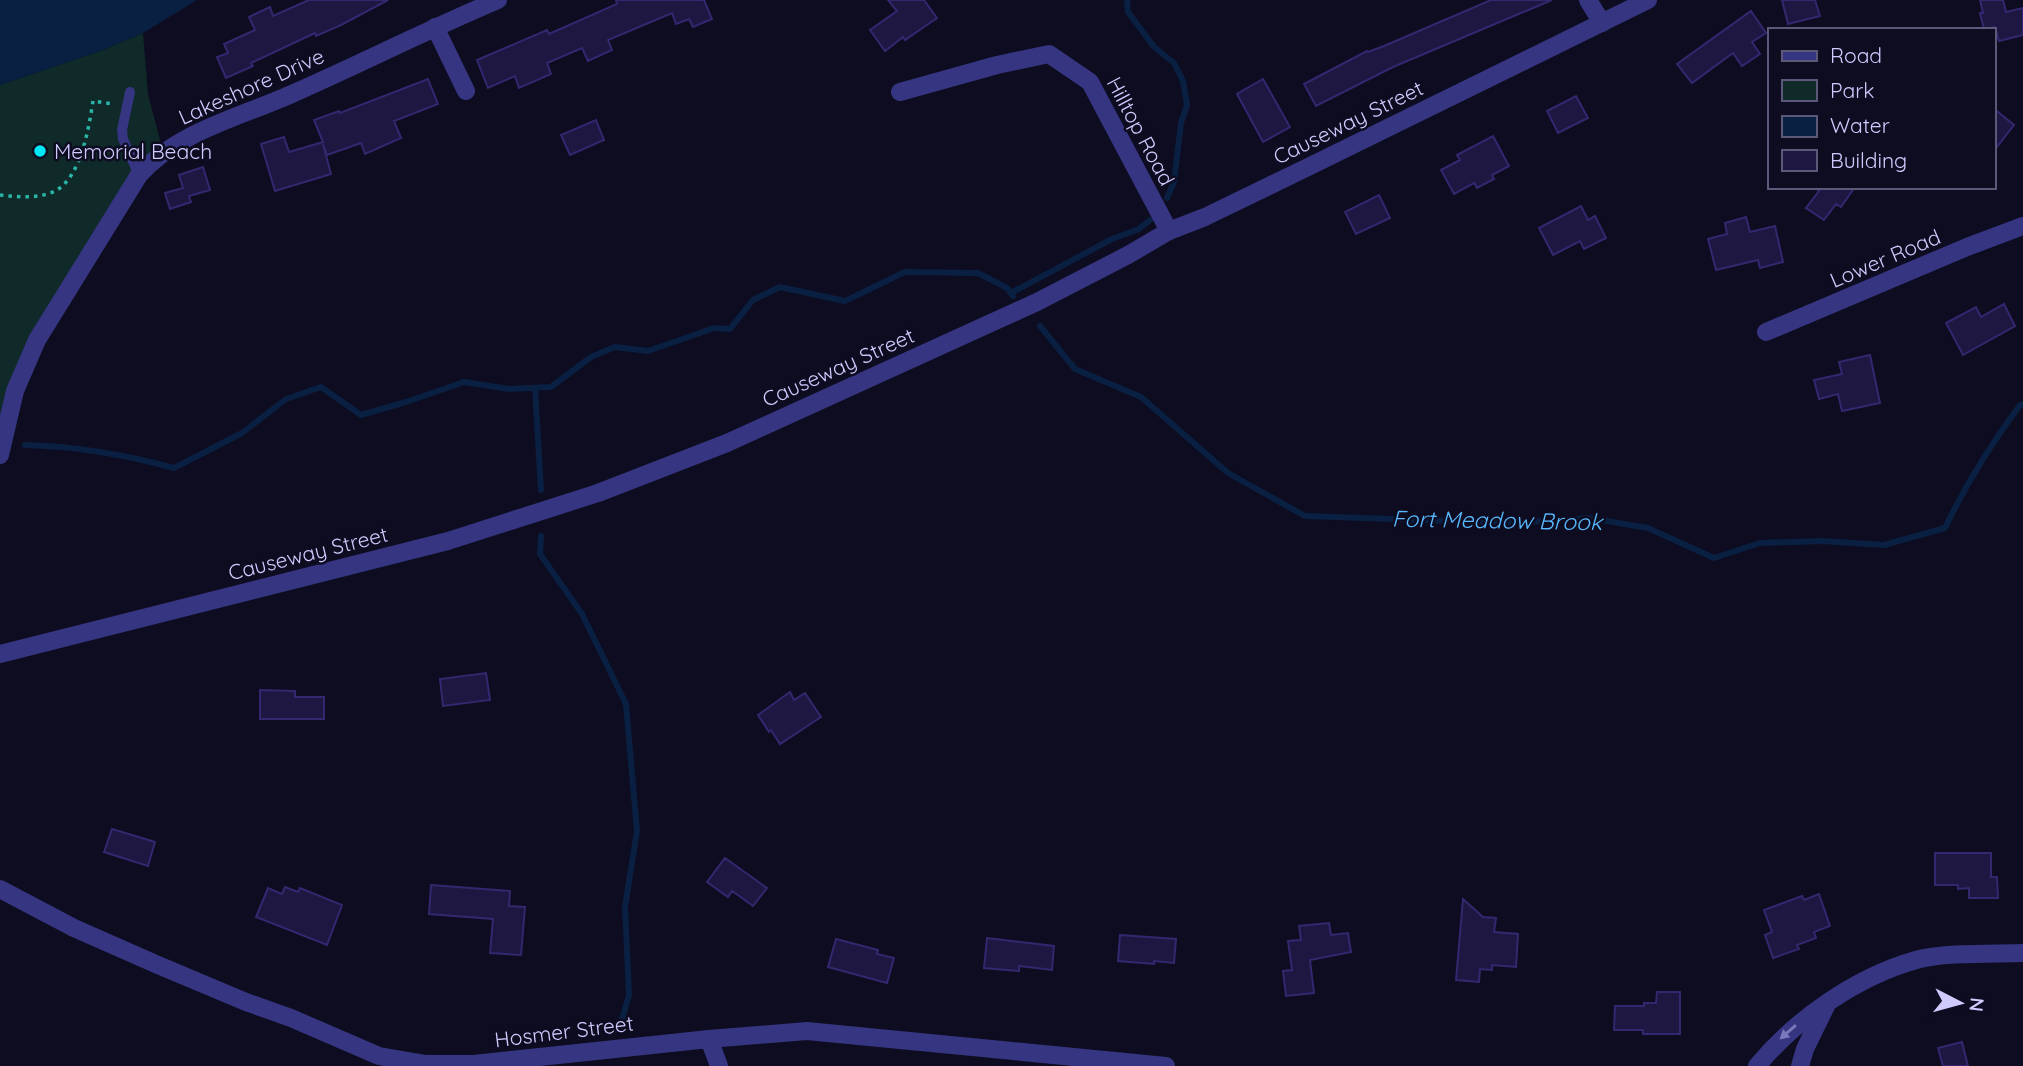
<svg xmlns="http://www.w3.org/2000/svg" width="2023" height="1066" viewBox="0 0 2023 1066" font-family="Quicksand,sans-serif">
	<rect width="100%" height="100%" fill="#0e0c20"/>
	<path fill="#0f2a28" d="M 143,33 L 148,94 L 163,152 L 54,312 L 0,455 L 0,85 L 100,51 Z"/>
	<path fill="#092042" d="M 0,0 L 197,0 L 143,33 L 100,51 L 0,85 Z"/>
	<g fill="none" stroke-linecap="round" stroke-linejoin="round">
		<path stroke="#092042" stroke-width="6" d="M 1127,0 L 1128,12 L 1154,47 L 1174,63 L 1183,81 L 1187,105 L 1181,123 L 1174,182 L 1167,198
			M 1011,293 L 1112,239 L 1139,229 L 1150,220
			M 1040,326 L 1075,369 L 1141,397 L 1228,473 L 1305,516 L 1511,523 L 1589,518 L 1648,528 L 1714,558 L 1760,543 L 1822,541 L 1884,545 L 1945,528 C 1966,484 1991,444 2020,405 L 2023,405
			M 535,388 L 541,490
			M 25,445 C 75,446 126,455 174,468 L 242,433 L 286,399 L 321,387 L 361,415 L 406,402 L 464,382 L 509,389 L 551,387 L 591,357 L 615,347 L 648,351 L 714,328 L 730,329 L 753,300 L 780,287 L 845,301 L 905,272 L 978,273 L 1007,288 L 1013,296
			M 541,536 L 540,554 L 582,614 L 626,704 L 637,831 L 625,907 L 629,995 L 620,1026"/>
	</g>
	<path fill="#1e1742" stroke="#33286f" stroke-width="2" d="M 309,0 L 388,0 L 341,25 L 316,36 L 315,33 L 251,63 L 253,66 L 226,78 L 217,57 L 228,53 L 224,44 L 255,30 L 249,17 L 270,7 L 273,16 Z
		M 616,0 L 704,0 L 712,19 L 693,27 L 689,19 L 676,24 L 672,13 L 608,40 L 612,50 L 588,61 L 582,48 L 547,63 L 551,74 L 519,88 L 515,76 L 488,88 L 477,60 L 547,30 L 549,34 L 617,4 Z
		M 888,0 L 924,0 L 937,18 L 905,40 L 903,37 L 885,51 L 870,30 L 897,11 Z
		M 1491,0 L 1552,0 L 1393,67 L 1316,106 L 1304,84 L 1367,51 L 1368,52 L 1384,46 Z
		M 1782,0 L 1815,0 L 1820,16 L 1788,24 Z
		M 1980,0 L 2003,0 L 2006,12 L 2023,8 L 2023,35 L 1999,41 L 1995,27 L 1984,29 L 1980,13 L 1983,13 Z
		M 1751,11 L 1766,33 L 1752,42 L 1760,54 L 1742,66 L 1733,53 L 1692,83 L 1677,64 Z
		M 428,79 L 438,104 L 394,121 L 401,138 L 365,154 L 361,143 L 327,155 L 323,144 L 331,174 L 275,191 L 261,144 L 284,137 L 289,152 L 323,142 L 314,120 L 339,111 L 340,113 Z
		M 1263,79 L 1290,127 L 1263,142 L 1237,94 Z
		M 1576,96 L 1588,118 L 1558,133 L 1547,111 Z
		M 1993,108 L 2014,125 L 1993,152 Z
		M 596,120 L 604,140 L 570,155 L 561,135 Z
		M 1493,136 L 1509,166 L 1492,175 L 1494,179 L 1477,188 L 1474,183 L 1454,194 L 1441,170 L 1460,160 L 1457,155 Z
		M 203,167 L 210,190 L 189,196 L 191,202 L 170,209 L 165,193 L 183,188 L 179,175 Z
		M 1814,187 L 1855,187 L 1841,207 L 1836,204 L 1824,220 L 1806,208 L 1819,191 Z
		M 1379,195 L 1390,218 L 1356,234 L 1345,212 Z
		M 1581,206 L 1588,220 L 1595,216 L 1606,238 L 1584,249 L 1580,241 L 1553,255 L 1539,228 Z
		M 1746,217 L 1750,232 L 1775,226 L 1783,262 L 1760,268 L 1758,260 L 1716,270 L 1708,239 L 1727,234 L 1725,223 Z
		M 2004,304 L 2015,326 L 1963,355 L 1946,323 L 1976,307 L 1981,317 Z
		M 1870,355 L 1880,403 L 1842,411 L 1838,394 L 1819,399 L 1814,380 L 1842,374 L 1839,362 Z
		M 486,673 L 490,700 L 443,706 L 440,679 Z
		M 260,690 L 295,691 L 295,697 L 324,697 L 324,719 L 260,719 Z
		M 790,692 L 794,700 L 805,693 L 821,717 L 780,744 L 771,730 L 769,732 L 758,715 Z
		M 112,829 L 155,842 L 148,866 L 104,852 Z
		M 1935,853 L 1991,853 L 1991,877 L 1997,877 L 1998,898 L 1969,898 L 1969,888 L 1958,889 L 1958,885 L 1935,885 Z
		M 725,858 L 767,888 L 753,906 L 732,891 L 728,897 L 707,882 Z
		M 431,885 L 510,891 L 509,906 L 525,907 L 521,955 L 490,953 L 493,919 L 429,914 Z
		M 285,887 L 298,892 L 300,888 L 342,905 L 327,945 L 256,917 L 268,888 L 282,894 Z
		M 1819,894 L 1830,926 L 1814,932 L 1816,938 L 1797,945 L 1799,949 L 1773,958 L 1765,935 L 1772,932 L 1764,910 L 1802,896 L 1804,900 Z
		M 1463,899 L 1483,917 L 1496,918 L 1494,932 L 1518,934 L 1516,967 L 1492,965 L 1492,970 L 1480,969 L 1479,982 L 1456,980 Z
		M 1329,923 L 1331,935 L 1348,933 L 1351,952 L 1310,960 L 1314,993 L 1286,996 L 1283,971 L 1292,970 L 1288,941 L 1301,940 L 1299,926 Z
		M 1120,935 L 1176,939 L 1174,963 L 1154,961 L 1154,964 L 1118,961 Z
		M 987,938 L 1054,946 L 1052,970 L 1019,966 L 1019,971 L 984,968 Z
		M 836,939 L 878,950 L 877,954 L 894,958 L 887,983 L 828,967 Z
		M 1657,992 L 1680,992 L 1680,1034 L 1643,1034 L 1643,1030 L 1614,1030 L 1615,1006 L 1644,1006 L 1644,1003 L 1656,1003 Z
		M 1962,1042 L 1968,1066 L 1943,1066 L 1938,1048 Z"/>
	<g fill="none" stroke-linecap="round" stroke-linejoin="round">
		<path stroke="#29b5a7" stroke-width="3.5" stroke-dasharray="3.5 5" stroke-linecap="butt" d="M 0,195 C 18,197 38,199 55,191 C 81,178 89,127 93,101 L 113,104"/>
		<path stroke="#353581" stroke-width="10" d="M 130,92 L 122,130 L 123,139 L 139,175"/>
		<path stroke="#353581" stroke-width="18" d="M 1588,0 L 1602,23
			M 435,27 L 466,91
			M 900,92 L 997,65 L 1049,54 L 1090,82 L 1169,231
			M 1766,332 L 1967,247 L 2023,226
			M 0,455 L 15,391 L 37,340 L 139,175 C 178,131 241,117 294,93 C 362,63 429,29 498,0
			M 709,1039 L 807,1031 L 1166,1066
			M 1757,1066 C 1796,1019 1856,977 1916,960 C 1944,952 1993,954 2023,953
			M 1800,1066 L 1805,1049 L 1826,1006"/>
		<path stroke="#353581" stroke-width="18" d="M 0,654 L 448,541 L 598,493 L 727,443 L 1037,302 L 1128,255 L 1169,231 L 1205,217 L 1304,169 L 1648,0
			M 0,889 L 74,928 L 158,965 L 246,1002 L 291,1018 L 379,1056 L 426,1064 L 474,1064 L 709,1039 L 719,1066"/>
	</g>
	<defs><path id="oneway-solid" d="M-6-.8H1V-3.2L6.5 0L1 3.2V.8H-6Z" transform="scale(1.75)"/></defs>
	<use fill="#7a78ba" href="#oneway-solid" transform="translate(1788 1032) rotate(139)"/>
	<circle fill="#00e8f6" stroke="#0e0c20" stroke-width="2.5" cx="40" cy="151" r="7"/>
	<g text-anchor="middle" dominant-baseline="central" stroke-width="5" stroke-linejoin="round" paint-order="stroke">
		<g font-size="21" fill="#cfcbff" stroke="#0e0c20">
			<text transform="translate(251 86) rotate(-24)">Lakeshore Drive</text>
			<text transform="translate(1348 122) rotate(-26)">Causeway Street</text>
			<text transform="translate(1141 131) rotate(62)">Hilltop Road</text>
			<text transform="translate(1885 258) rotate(-23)">Lower Road</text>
			<text transform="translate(838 367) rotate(-24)">Causeway Street</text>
			<text transform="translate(308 553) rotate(-14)">Causeway Street</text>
			<text transform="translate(564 1031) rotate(-7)">Hosmer Street</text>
		</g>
		<g font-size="21" fill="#cfcbff" stroke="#0e0c20" text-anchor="start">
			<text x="54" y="151">Memorial Beach</text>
		</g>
		<g font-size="23" font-style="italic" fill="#59b9ff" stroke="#0e0c20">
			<text transform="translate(1497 520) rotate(1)">Fort Meadow Brook</text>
		</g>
	</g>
	<rect x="1768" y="28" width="228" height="161" fill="#0e0c20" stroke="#5b5879" stroke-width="2"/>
	<rect x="1782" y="51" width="35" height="10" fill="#353581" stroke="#5b5879" stroke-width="2"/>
	<text x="1830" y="63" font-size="21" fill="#cfcbff">Road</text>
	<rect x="1782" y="80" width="35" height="21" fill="#0f2a28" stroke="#5b5879" stroke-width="2"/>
	<text x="1830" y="98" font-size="21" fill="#cfcbff">Park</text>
	<rect x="1782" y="116" width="35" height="21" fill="#092042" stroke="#5b5879" stroke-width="2"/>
	<text x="1830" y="133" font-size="21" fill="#cfcbff">Water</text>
	<rect x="1782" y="150" width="35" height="21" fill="#1e1742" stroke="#5b5879" stroke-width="2"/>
	<text x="1830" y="168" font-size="21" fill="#cfcbff">Building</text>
	<g transform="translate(1960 1003) rotate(96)" stroke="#0e0c20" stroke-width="5" paint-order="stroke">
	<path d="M0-5L12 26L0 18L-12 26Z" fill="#cfcbff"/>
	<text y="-10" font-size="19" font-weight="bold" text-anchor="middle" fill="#cfcbff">N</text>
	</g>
</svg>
